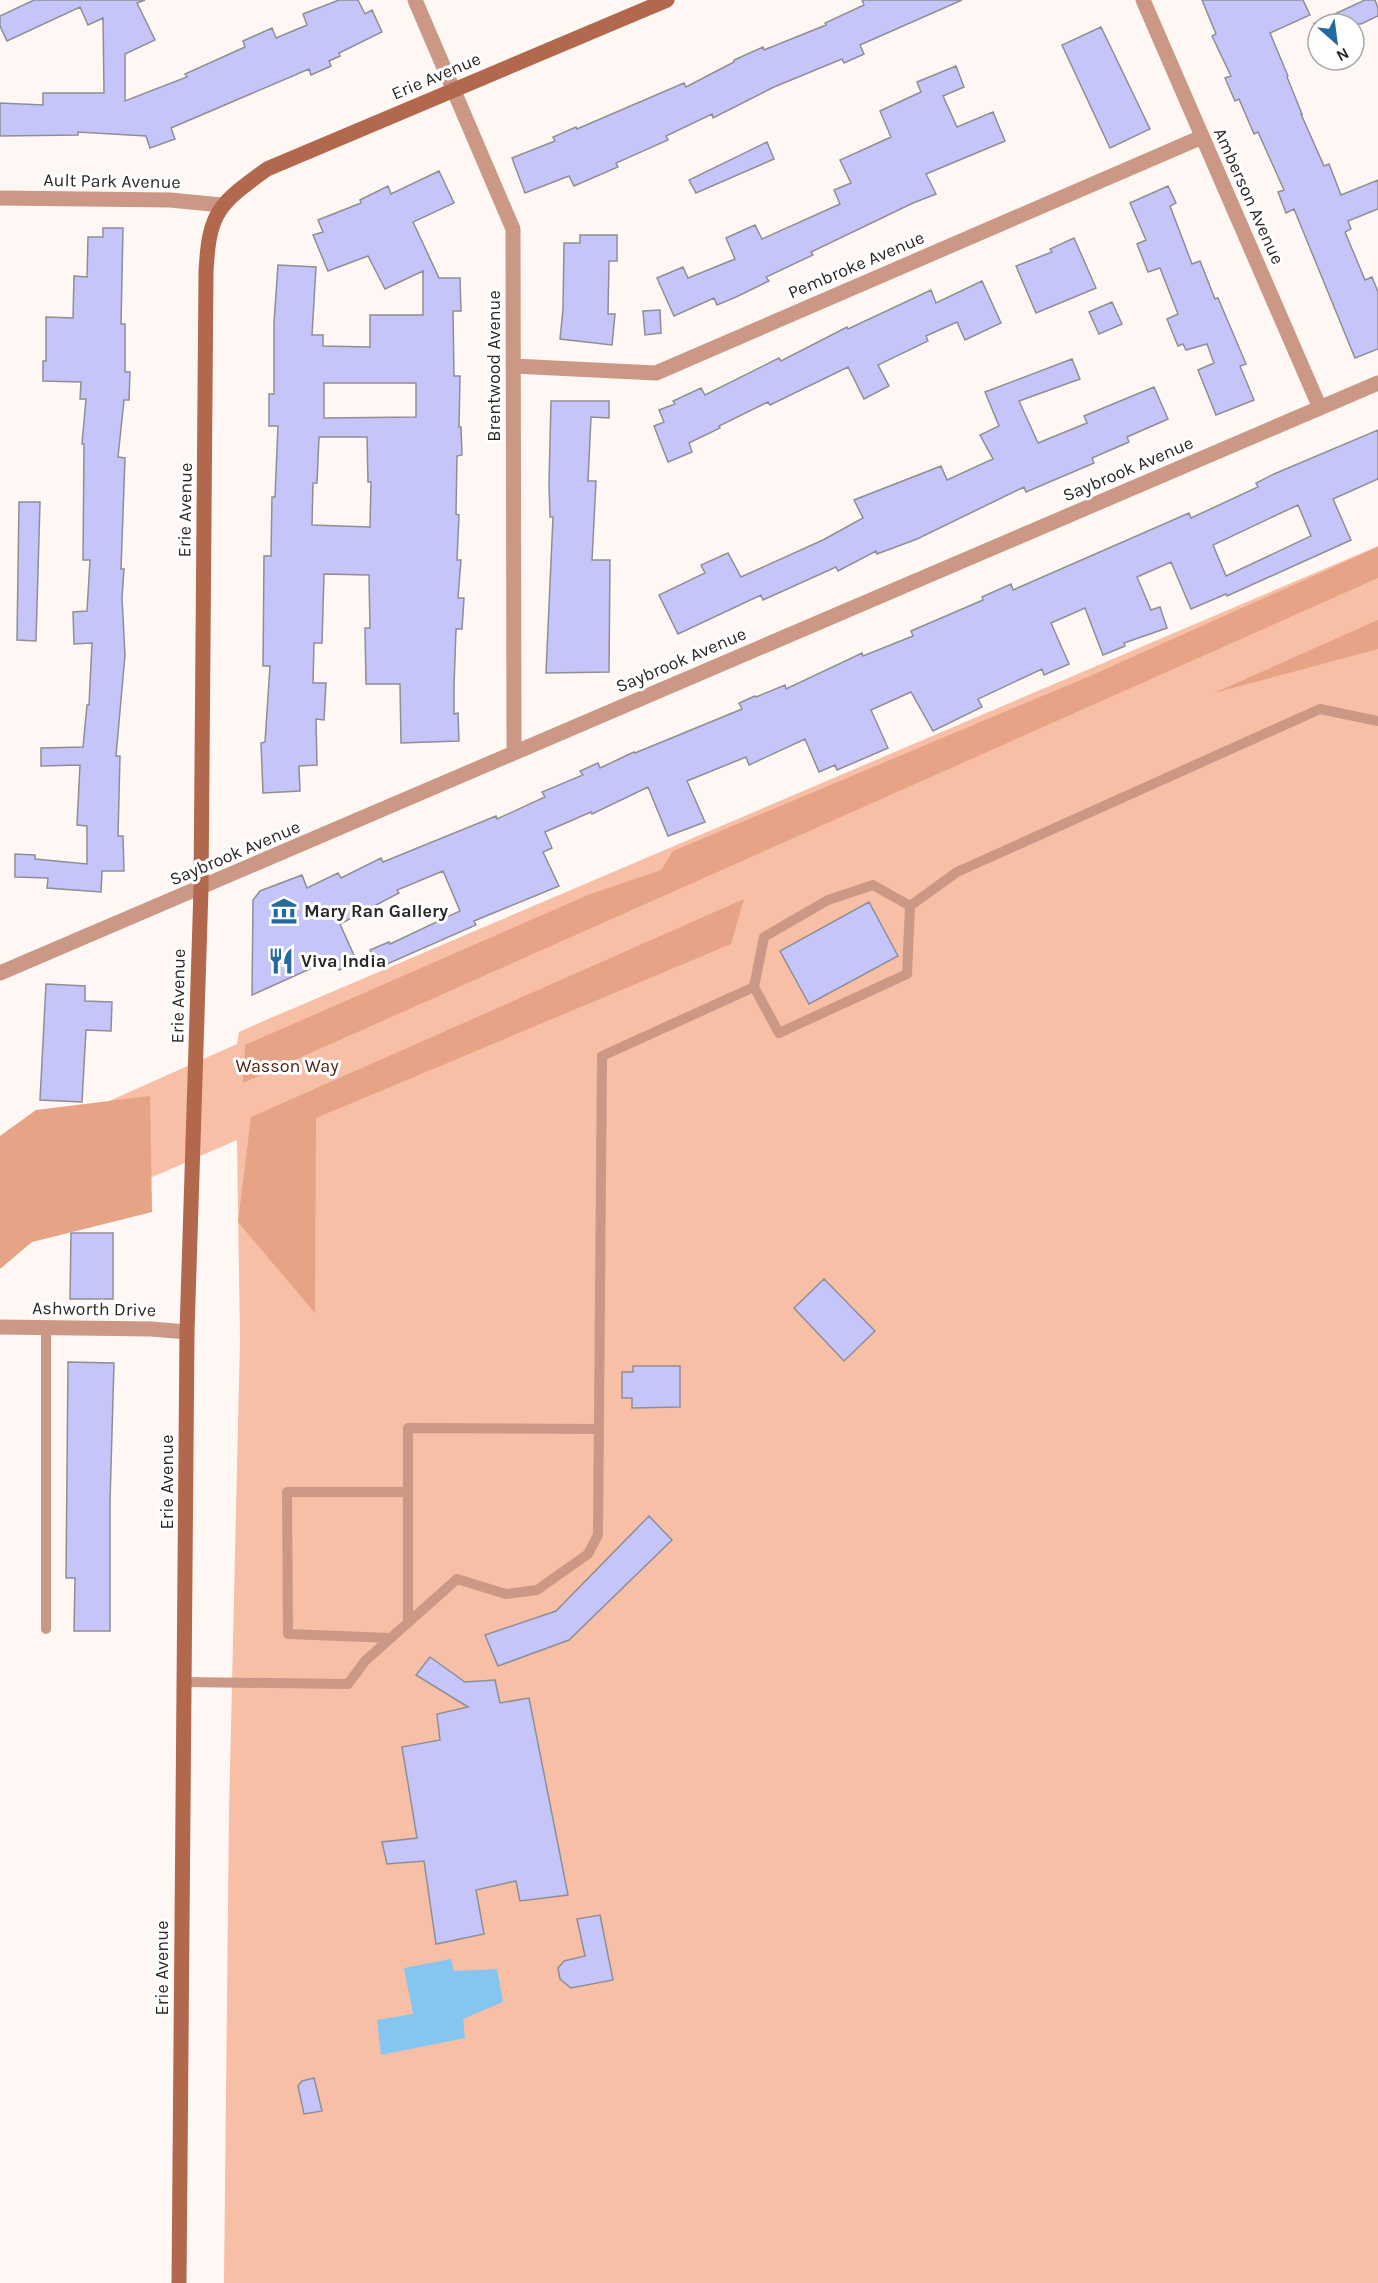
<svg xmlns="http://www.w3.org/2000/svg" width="1378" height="2283" viewBox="0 0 1378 2283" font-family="Karla,sans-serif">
	<rect width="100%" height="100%" fill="#fef7f3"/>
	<path fill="#f7bfa6" d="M 1378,546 L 1378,2283 L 224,2283 L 229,1814 L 240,1339 L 237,1140 L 86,1206 L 51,1127 L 237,1044 L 239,1032 L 266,1020 Z"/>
	<path fill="#e6a385" d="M 1378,547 L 1378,578 L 243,1083 L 245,1045 L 588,895 L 661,870 L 673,851 L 1090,676 Z
		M 1378,620 L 1378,649 L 1214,693 Z
		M 744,899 L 731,944 L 316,1118 L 315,1313 L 238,1222 L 251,1117 Z
		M 150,1096 L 152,1212 L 32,1242 L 0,1269 L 0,1136 L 36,1110 Z"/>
	<path fill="#85c6f1" d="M 451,1959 L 454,1971 L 497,1969 L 503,2002 L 463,2019 L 465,2038 L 381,2055 L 377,2020 L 413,2014 L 404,1968 Z"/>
	<path fill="#c6c5f9" stroke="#8e8e96" stroke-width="1.5" fill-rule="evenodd" d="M 34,0 L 145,0 L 137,3 L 155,40 L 125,54 L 125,101 L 187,77 L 185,74 L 245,47 L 243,41 L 272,28 L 276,38 L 307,25 L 303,14 L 339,0 L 358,0 L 365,14 L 372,10 L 382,32 L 339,53 L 340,56 L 329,61 L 331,66 L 311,75 L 309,69 L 171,128 L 175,139 L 150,148 L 146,136 L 78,132 L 78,135 L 0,136 L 0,103 L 43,105 L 43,93 L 104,93 L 103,18 L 88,25 L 80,7 L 7,41 L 0,26 L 0,16 Z
		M 862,0 L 962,0 L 860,45 L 864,54 L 844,63 L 842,59 L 774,87 L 713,118 L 712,114 L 666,136 L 668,140 L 616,163 L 618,167 L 574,186 L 569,176 L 525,193 L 512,158 L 555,141 L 553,137 L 576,127 L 577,129 L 684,83 L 686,87 L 734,62 L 734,60 L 763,47 L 764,50 L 826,25 L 825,23 L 864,5 Z
		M 1202,0 L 1303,0 L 1310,15 L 1270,33 L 1288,76 L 1287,77 L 1302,114 L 1301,114 L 1324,166 L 1329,164 L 1341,195 L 1378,180 L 1378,209 L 1348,221 L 1351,229 L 1345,232 L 1365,280 L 1372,277 L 1378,292 L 1378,349 L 1355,358 L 1294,209 L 1286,213 L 1278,192 L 1284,190 L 1258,132 L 1254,134 L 1239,99 L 1235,101 L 1225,78 L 1231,76 L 1212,36 L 1216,34 Z
		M 1365,0 L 1375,0 L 1378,8 L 1378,16 L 1361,24 L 1313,24 Z
		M 1101,27 L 1150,129 L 1110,148 L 1062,45 Z
		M 956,66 L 964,87 L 943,96 L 957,127 L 993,112 L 1005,141 L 926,174 L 936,194 L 913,203 L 811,252 L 813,255 L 766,277 L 769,281 L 736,297 L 717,305 L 714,298 L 674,316 L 657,278 L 683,267 L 688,278 L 735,259 L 726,238 L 755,225 L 762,239 L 840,204 L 834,190 L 851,183 L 840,160 L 891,137 L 880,111 L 921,92 L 917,82 Z
		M 767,142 L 774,159 L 696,193 L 689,180 Z
		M 439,171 L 454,203 L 413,222 L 439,278 L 460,278 L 461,311 L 453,311 L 454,376 L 460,376 L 459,427 L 461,427 L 462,455 L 457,456 L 456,514 L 459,515 L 457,560 L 461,560 L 458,598 L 464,598 L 462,629 L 456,629 L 454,686 L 454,714 L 458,713 L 459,741 L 401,743 L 400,684 L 366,684 L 365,628 L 370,628 L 369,575 L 324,574 L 322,643 L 314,643 L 313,683 L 326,683 L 324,720 L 316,719 L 317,765 L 299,766 L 300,791 L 263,793 L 261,743 L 265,742 L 270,666 L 263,666 L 264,556 L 271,556 L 272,497 L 275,497 L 278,426 L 269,426 L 269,394 L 274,394 L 274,323 L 278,265 L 316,267 L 312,335 L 323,335 L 323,346 L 370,347 L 370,315 L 423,315 L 423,271 L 385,289 L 368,256 L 328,271 L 313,235 L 323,232 L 318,220 L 361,203 L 360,200 L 388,186 L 391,194 ZM 324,383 L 416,383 L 416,417 L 324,418 ZM 319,437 L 367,437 L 368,482 L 371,482 L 370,527 L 312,525 L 313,483 L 317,483 Z
		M 1168,186 L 1176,203 L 1170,206 L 1192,264 L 1200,261 L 1215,299 L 1218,298 L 1246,364 L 1240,366 L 1254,400 L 1216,415 L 1198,370 L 1214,363 L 1207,344 L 1186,350 L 1183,344 L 1178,346 L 1167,319 L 1178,314 L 1160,268 L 1148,272 L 1137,244 L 1146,240 L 1130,203 Z
		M 103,228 L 123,228 L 121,324 L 125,324 L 125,372 L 130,372 L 129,400 L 124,400 L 118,457 L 125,458 L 121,569 L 124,569 L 122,598 L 125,655 L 116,756 L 120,756 L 118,836 L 123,836 L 124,871 L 102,871 L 101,892 L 47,888 L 48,878 L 15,877 L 15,854 L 35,855 L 35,859 L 87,864 L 87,826 L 77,825 L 80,765 L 41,766 L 41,748 L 83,747 L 87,705 L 89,705 L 92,643 L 74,644 L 73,612 L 87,611 L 90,560 L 83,560 L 84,444 L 82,444 L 86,399 L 80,399 L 81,382 L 43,381 L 43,361 L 46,361 L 46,317 L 73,318 L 74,276 L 87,277 L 88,237 L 103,237 Z
		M 580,235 L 617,235 L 617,261 L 609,261 L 608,314 L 615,314 L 612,345 L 560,339 L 563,309 L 564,243 L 580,243 Z
		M 1074,238 L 1096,288 L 1036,313 L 1016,266 L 1052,252 L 1050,249 Z
		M 982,281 L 1001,323 L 965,340 L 957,322 L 926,336 L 928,341 L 878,365 L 889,386 L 864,399 L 848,367 L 770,405 L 768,402 L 719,426 L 720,428 L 689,443 L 692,452 L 668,462 L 654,426 L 664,422 L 659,410 L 675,404 L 673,401 L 701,388 L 705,395 L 779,358 L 781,361 L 847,327 L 848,329 L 931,290 L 936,303 Z
		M 1112,302 L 1122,324 L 1099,334 L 1089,312 Z
		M 660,310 L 661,333 L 645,335 L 643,311 Z
		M 1072,359 L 1080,379 L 1019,401 L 1038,443 L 1087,423 L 1084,416 L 1154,387 L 1168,419 L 1127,437 L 1129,442 L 1092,458 L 1094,463 L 1026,492 L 1024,487 L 917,539 L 877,554 L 876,551 L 838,571 L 836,567 L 763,600 L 761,595 L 678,634 L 659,595 L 705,573 L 701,565 L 728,553 L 741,577 L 823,540 L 863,518 L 854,500 L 941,466 L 947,480 L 993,459 L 980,435 L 999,426 L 985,392 Z
		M 551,401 L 609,401 L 609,418 L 591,417 L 588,481 L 596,481 L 592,560 L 610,560 L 609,672 L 546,673 L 553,517 L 550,517 L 549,484 Z
		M 1378,430 L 1378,479 L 1333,499 L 1351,540 L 1227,596 L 1226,594 L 1191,609 L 1171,562 L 1137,577 L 1151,610 L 1160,607 L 1167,628 L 1124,643 L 1125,646 L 1103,655 L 1085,608 L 1051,623 L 1069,664 L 1044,675 L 1042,669 L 978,699 L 982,707 L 933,731 L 911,692 L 871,710 L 888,748 L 837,770 L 835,765 L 819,772 L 805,739 L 749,765 L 746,757 L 687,781 L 705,822 L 668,836 L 648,787 L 592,814 L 591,812 L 545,832 L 552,848 L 543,852 L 559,886 L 474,921 L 476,925 L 378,968 L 370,950 L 389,942 L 390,944 L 460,911 L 443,871 L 397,890 L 399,893 L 340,924 L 357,962 L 339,970 L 334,958 L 252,995 L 253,900 L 260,891 L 302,875 L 307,888 L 338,873 L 341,878 L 381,858 L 383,862 L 496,816 L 497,819 L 545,797 L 542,792 L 583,775 L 580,771 L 598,763 L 600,768 L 634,752 L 635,753 L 742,709 L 739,703 L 755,696 L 756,697 L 785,685 L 786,689 L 862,653 L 863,656 L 913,636 L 911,631 L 983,600 L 982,597 L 1011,584 L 1013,590 L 1189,513 L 1191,518 L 1258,487 L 1256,483 L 1274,474 ZM 1298,505 L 1311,536 L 1226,576 L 1213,545 Z
		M 19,502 L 40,502 L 36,641 L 17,640 Z
		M 869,902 L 898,956 L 809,1004 L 780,951 Z
		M 46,984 L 85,986 L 85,1001 L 112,1002 L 111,1031 L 86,1030 L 82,1102 L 40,1100 Z
		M 71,1233 L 113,1233 L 113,1299 L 70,1299 Z
		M 824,1279 L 875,1331 L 844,1361 L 794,1308 Z
		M 68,1362 L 114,1363 L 110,1502 L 110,1631 L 74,1631 L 75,1578 L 66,1578 Z
		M 633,1366 L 680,1366 L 680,1407 L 632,1408 L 632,1398 L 622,1398 L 622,1372 L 633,1372 Z
		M 649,1516 L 672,1540 L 569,1640 L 498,1666 L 485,1635 L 556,1611 Z
		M 430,1657 L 465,1682 L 495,1680 L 500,1703 L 529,1698 L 568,1895 L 520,1901 L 516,1881 L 476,1890 L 484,1934 L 436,1944 L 424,1861 L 387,1864 L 382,1842 L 417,1838 L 402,1747 L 440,1740 L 437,1714 L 468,1707 L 416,1675 Z
		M 600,1915 L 613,1980 L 571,1988 L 560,1979 L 558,1968 L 564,1961 L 585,1956 L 577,1919 Z
		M 314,2078 L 322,2111 L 304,2114 L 298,2086 L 302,2081 Z"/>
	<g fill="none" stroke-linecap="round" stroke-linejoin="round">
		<path stroke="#cb9885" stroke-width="10" d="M 754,987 L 764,937 L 828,900 L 873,885 L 910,906
			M 408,1622 L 408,1428 L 598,1429
			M 46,1629 L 46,1328
			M 391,1638 L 288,1634 L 287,1492 L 408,1492
			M 184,1682 L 348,1684 L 365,1661 L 457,1579 L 506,1594 L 537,1590 L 588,1554 L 598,1535 L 602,1056 L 754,987 L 779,1033 L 907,974 L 910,906 L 957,872 L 1320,709 L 1378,721"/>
		<path stroke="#cb9885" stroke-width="15" d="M 415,0 L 513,229 L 514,753
			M 1143,0 L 1320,408
			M 0,198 L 170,200 L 222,205
			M 513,366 L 656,373 L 1202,137
			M 0,973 L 1378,383
			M 0,1327 L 151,1329 L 187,1332"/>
		<path stroke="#b1684d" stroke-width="15" d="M 179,2283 L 187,1332 L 201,889 L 206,272 C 209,211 219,204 267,169 L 667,0"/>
	</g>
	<defs>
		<g id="museum-bare" transform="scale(2.07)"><path d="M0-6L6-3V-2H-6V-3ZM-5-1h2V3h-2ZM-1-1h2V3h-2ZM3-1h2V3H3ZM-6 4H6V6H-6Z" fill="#256a9f" stroke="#fff" stroke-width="2.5" paint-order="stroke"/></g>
		<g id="restaurant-bare" transform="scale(2.07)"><path d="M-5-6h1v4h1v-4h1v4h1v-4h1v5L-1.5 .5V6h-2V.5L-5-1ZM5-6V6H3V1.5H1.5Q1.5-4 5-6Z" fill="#256a9f" stroke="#fff" stroke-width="2.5" paint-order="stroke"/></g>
	</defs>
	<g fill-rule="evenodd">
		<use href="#museum-bare" x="284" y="911"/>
		<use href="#restaurant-bare" x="281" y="961"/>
	</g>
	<g text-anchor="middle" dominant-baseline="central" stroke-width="6" stroke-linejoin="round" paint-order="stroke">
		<g font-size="18" fill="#2c2827" stroke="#fff">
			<text transform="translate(436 76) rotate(-23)">Erie Avenue</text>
			<text transform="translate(112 181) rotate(1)">Ault Park Avenue</text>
			<text transform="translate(1249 196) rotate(66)">Amberson Avenue</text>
			<text transform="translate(856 265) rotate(-23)">Pembroke Avenue</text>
			<text transform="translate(494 366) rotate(-90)">Brentwood Avenue</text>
			<text transform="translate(1128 469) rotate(-23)">Saybrook Avenue</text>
			<text transform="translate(185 510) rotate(-89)">Erie Avenue</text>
			<text transform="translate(681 660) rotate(-23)">Saybrook Avenue</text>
			<text transform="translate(235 853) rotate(-23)">Saybrook Avenue</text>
			<text transform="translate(178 996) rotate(-89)">Erie Avenue</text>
			<text transform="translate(94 1309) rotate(1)">Ashworth Drive</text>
			<text transform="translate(167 1482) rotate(-90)">Erie Avenue</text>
			<text transform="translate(162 1968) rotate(-90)">Erie Avenue</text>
		</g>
		<g font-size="18" font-weight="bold" fill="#2c2827" stroke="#fff" text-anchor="start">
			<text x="304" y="911">Mary Ran Gallery</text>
			<text x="301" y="961">Viva India</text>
		</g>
		<g font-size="18" fill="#502510" stroke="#fff">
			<text x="287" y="1066">Wasson Way</text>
		</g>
	</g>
	<g transform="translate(1336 42) rotate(152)"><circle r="28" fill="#ffffff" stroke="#aba9a9" stroke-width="1.5"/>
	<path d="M0-4.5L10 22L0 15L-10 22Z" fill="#256a9f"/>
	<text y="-9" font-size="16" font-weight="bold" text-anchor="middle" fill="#2c2827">N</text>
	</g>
</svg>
